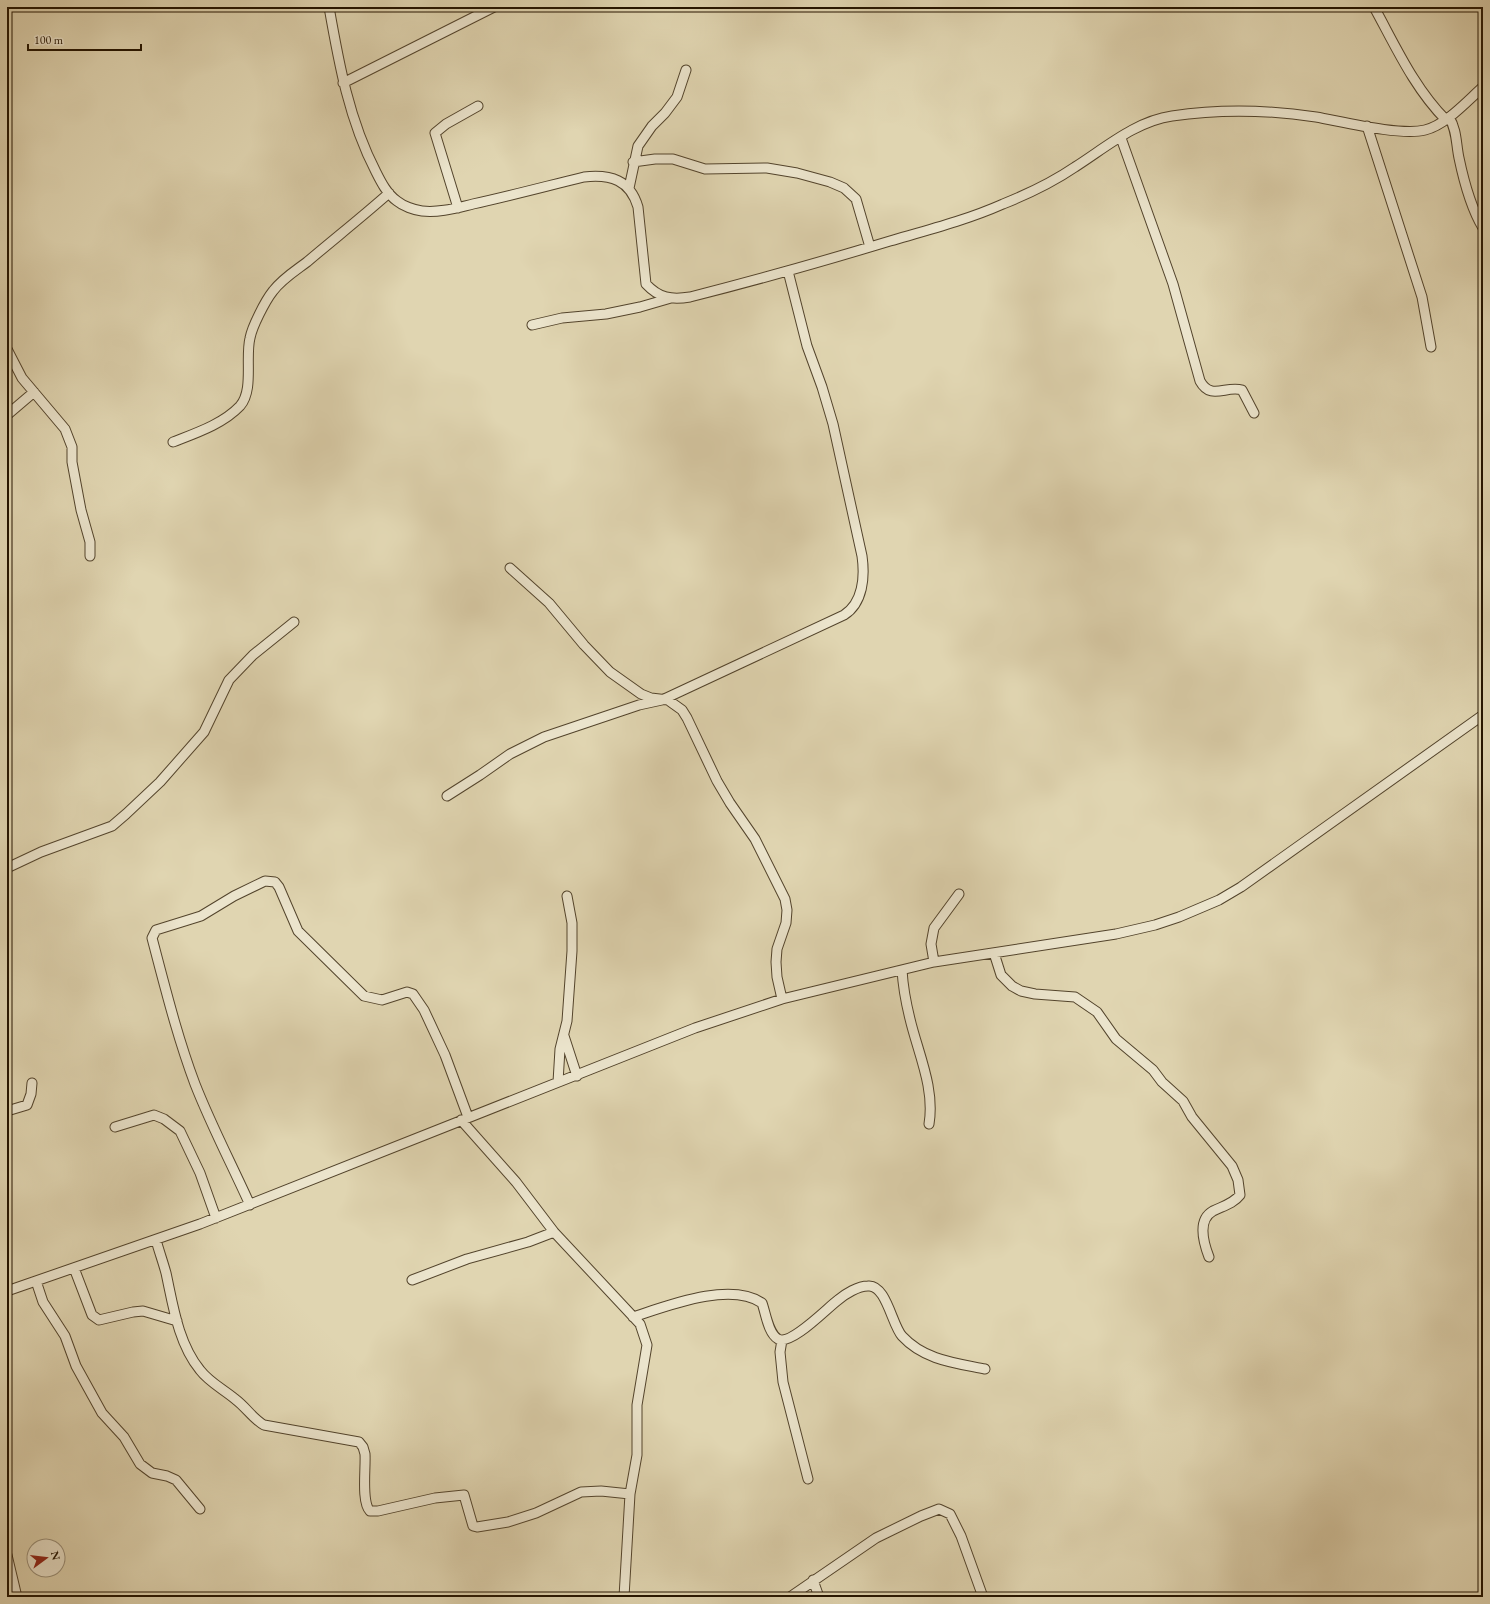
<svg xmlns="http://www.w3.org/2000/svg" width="1490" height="1604" viewBox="0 0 1490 1604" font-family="'EB Garamond',serif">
	<rect width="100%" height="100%" fill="#e0d5b1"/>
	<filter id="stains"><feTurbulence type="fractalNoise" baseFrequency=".005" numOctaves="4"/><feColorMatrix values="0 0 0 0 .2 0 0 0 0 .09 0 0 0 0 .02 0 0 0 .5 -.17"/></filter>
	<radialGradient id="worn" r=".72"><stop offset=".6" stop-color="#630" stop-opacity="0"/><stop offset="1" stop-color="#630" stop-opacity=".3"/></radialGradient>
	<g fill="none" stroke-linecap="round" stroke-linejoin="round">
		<g stroke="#53442c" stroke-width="11">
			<path id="minor" d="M 329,7 C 339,64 349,120 376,172 C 381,182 387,194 397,201 C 403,206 414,210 422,211 C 439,213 456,208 473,204 C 510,196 547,186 584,177 C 611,174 630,180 638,207 L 646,284 C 659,298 671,300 690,297 C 757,280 824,261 890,241 C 928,230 967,220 1003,204 C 1028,194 1053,182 1075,167 C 1105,148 1136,121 1172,116 C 1219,109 1269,110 1316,117 C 1344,122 1400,136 1425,130 C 1446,125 1467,101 1483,87
				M 1374,7 C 1395,45 1414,88 1446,120
				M 343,83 L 494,7
				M 1449,117 C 1457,130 1456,144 1459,158 C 1464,182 1471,208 1483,228
				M 1367,126 L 1422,297 L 1431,347
				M 1121,138 L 1173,284 L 1200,381 C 1211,401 1226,385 1242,390 L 1254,413
				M 633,162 L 655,159 L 673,159 L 705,169 L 767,168 L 797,173 L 830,182 L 844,188 L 856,199 L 870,247
				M 629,188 L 638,146 L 652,126 L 665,113 L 677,97 L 686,70
				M 458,208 L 435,133 L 446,124 L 478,106
				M 532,325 L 562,318 L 606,314 L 640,307 L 671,298
				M 7,349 L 22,378 L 65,429 L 72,447 L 72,462 L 81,510 L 90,542 L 90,556
				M 7,415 L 34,392
				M 173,442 C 196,433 223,424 240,406 C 254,390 245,358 250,338 C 252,327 265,301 273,291 C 282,279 295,271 307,262 C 334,239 362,217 389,193
				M 510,568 L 549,603 L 584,645 L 610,672 L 641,694 L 651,698 L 668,700 L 682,710 L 687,718 L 717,781 L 730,803 L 755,839 L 785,899 L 787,910 L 786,923 L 777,949 L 776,962 L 777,977 L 782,999
				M 447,796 L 480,775 L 510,754 L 544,737 L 639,705 L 662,700 L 844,615 C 863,603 865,577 862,556 L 833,424 L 822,387 L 807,346 L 788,271
				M 7,868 L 41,852 L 112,826 L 126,814 L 160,782 L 204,732 L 229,680 L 253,655 L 294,622
				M 994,953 L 1001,975 L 1012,986 L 1021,991 L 1035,994 L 1075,997 L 1097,1012 L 1116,1039 L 1153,1070 L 1162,1082 L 1183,1101 L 1192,1117 L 1232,1166 L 1238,1180 L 1240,1195 C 1233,1204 1223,1206 1213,1211 C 1197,1220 1204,1244 1209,1257
				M 934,962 L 931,944 L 934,928 L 959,894
				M 902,970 C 903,987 906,1003 910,1019 C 918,1053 935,1088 929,1124
				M 564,1036 L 577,1076
				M 558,1082 L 560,1049 L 567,1021 L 572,951 L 572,923 L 567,896
				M 7,1111 L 27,1105 L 31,1094 L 32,1083
				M 461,1120 L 516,1182 L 554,1232 L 640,1324 L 647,1345 L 637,1405 L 637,1455 L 630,1494 L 624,1597
				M 115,1127 L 154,1115 L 164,1119 L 180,1131 L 200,1173 L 216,1218
				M 250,1205 C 232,1165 211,1125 195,1084 C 177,1036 165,987 152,938 L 156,930 L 201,916 L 234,896 L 265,881 L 275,882 L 279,887 L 298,931 L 364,996 L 382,1000 L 407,992 L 413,994 L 424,1010 L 445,1055 L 468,1117
				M 156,1240 C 159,1251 163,1262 166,1273 C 173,1305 178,1343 200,1370 C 209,1382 223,1389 235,1399 C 246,1407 253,1419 264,1425 L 359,1442 L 363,1447 L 365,1454 C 366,1468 361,1502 370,1511 L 378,1511 L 435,1498 L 464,1495 L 473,1526 L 477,1527 L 508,1522 L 536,1513 L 581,1492 L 601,1491 L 630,1494
				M 74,1268 L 92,1315 L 99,1320 L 133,1312 L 143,1311 L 177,1321
				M 412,1280 L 467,1259 L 528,1242 L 554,1232
				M 36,1281 L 43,1302 L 65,1336 L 76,1366 L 102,1413 L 124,1437 L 140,1464 L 152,1473 L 167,1476 L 176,1480 L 200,1509
				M 7,1291 L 200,1224 L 695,1028 L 782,999 L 934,962 L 1116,934 L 1155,925 L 1179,917 L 1219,900 L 1241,887 L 1483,715
				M 633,1317 C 667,1306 730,1281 762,1303 C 766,1314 768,1333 778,1339 C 791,1346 827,1308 838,1300 C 845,1294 858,1286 868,1286 C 886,1284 892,1325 902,1336 C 924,1360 955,1363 985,1369
				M 782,1340 L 780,1352 L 783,1382 L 808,1479
				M 7,1555 L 17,1597
				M 813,1580 L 819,1597
				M 790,1597 L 876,1538 L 921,1516 L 939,1509 L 950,1514 L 961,1536 L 983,1597"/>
		</g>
		<use href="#minor" stroke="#ebe4cc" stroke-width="9"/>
	</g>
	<rect width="1490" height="1604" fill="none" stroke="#e0d5b1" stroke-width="24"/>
	<rect x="8" y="8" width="1474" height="1588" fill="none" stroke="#241400" stroke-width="2"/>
	<rect x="12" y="12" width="1466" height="1580" fill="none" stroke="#241400"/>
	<g transform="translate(46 1558) rotate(75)"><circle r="19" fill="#ebe4cc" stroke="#9b917a"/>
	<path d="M0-3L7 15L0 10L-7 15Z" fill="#8f2418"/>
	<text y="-6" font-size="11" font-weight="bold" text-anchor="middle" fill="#241400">N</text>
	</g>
	<path d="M28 44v6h113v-6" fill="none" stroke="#241400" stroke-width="2"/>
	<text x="34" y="44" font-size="12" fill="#241400" stroke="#ebe4cc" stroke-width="3" paint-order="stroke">100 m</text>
	<rect width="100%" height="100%" filter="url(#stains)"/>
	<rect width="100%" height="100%" fill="url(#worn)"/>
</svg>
